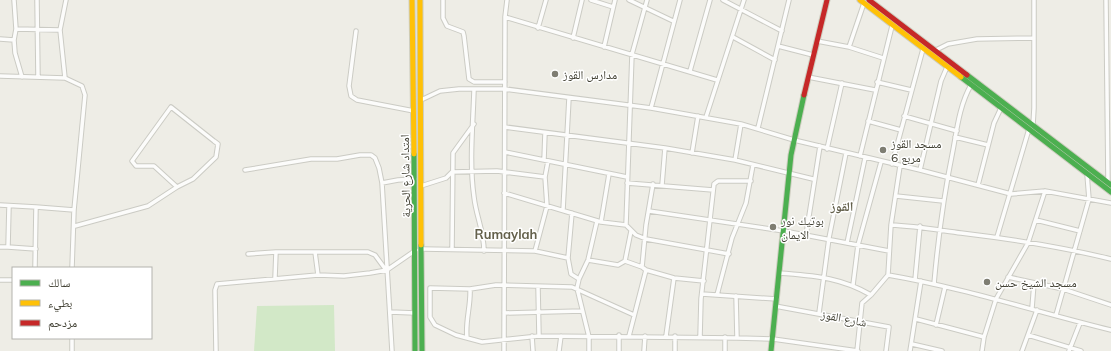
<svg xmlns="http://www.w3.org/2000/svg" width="1111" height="351" viewBox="0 0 1111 351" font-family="Mulish,'Noto Naskh Arabic',sans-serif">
	<rect width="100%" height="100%" fill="#eeede6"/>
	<path fill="#d2e8c7" d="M 334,305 L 335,351 L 254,351 L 257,306 Z"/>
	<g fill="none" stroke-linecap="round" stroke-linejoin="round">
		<g stroke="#cbcbc4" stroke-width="5.5">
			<path id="street" d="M 14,0 L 16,29 L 14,40 L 15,53 L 22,77
				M 37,0 L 38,77
				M 66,0 L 60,30 L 65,78 L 82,86 L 85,95 L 74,210 L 72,268
				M 443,0 L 443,18 L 447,26 L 463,32 L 464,36 L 469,79 L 474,82 L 505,82
				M 591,0 L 613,7
				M 629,0 L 673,21
				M 647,0 L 632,54 L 626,225 L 636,235 L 646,239 L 729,254
				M 723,0 L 782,31
				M 1106,0 L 1108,182
				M 505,17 L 717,80
				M 538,28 L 546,0
				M 16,29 L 60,30
				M 356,31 L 349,86 L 351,96 L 357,100 L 414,111
				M 733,37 L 775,60
				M 573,38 L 582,0
				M 0,39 L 14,40
				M 817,41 L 849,47 L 883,58
				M 778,46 L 813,55
				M 604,47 L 615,0
				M 849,47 L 864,3
				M 936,50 L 948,44 L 977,39 L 1034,38
				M 690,71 L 710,0
				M 0,76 L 65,78
				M 808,77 L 875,90
				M 877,82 L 911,90
				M 474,90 C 473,125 469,162 474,197 C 476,216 484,231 484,251
				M 421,100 L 440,91 L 459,89 L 505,89 L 651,108 L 741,124 L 794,140 L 920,170 L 1011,194 L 1045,191 L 1111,203
				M 651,108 L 680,0
				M 904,116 L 957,131
				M 706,117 L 744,0
				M 868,121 L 901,130
				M 1033,125 L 1034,108 L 1034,0
				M 505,127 L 665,148 L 735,160 L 813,179
				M 758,128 L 789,0
				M 955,137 L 988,145
				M 827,149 L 842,83
				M 505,152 L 627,177
				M 692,153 L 698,116
				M 860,156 L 892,26
				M 544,160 L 545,133
				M 735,160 L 741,124
				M 892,164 L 923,49
				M 245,170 L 311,159 L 337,159 L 360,155 L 371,155 L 375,158 L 379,168 L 382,183 L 392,351
				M 920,170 L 941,81 L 947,67
				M 382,183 L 398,180 L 415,179
				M 627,183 L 713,190
				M 662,185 L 665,148
				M 978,185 L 994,123 L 1001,108
				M 421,186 L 446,178 L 452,172 L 497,171 L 545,177
				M 504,193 L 601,222 L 626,225
				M 896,196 L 943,201
				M 0,205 L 36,207 L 35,268
				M 9,206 L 8,247 L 36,249
				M 36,207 L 74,210
				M 563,210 L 569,98
				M 649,211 L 784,231 L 889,251
				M 572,213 L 568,258 L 571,274 L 579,279
				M 1036,220 L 1080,231
				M 601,222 L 609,174
				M 891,225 C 915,226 938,230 961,233 C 1011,239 1062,247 1111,259
				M 75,226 L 148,206 L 177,187 L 193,179 L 216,157 L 218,144 L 214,141 L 171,107 L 132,161 L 136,166 L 154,166 L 177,187
				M 806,235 L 820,146
				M 997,237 L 1029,129
				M 847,243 L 865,158
				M 0,247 L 8,247
				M 422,249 L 535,251 L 568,258
				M 452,249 L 453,153 L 474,124
				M 535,251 L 547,206 L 545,177 L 548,161
				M 315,252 L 318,275
				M 248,254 L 276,252 L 368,252 L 375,255 L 386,270
				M 588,260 L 618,265 L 625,261 L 642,267 L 646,270 L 674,278 L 704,281
				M 625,261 L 631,231
				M 642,267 L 646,225 L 653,184
				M 779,273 C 814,276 840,277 871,295 L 862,303 L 857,351
				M 888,275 C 964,288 1037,312 1111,330
				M 1008,277 L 1063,289 L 1111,305
				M 275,278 L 276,252
				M 0,280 L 13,280
				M 915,280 L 920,226
				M 934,284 C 938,239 944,194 953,150 C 957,128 960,104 971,85
				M 853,285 L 858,245 L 881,162
				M 538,287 L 539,336
				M 702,294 L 777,299
				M 717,295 L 732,238 L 746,203 L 753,165
				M 871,295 L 888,275 L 891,225 L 900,166
				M 736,296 L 737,338
				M 775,306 L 889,327 L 886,351
				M 1032,308 L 1034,283
				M 390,312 L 415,313
				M 504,313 L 582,311
				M 819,313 L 829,238 L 846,153
				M 634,315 L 572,287 L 496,285 L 470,289 L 430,288 L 430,317 L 435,325 L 456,335 L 482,342 L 539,336 L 737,338 L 773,339 L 858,351
				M 1056,315 L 1089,199 L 1087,174
				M 916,319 L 984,337
				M 936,325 L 945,287
				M 1028,335 L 1081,351
				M 532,336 L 533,351
				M 629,336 L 646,270
				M 666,336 L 674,278
				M 675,336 L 675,351
				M 700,337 L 701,299 L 714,184 L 718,181 L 751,181
				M 725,337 L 725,351
				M 72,338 L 72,351
				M 467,338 C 465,321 471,306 470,289
				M 912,344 L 942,351
				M 216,351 L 215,290 L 217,284 L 318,275 L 344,276 L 370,273 L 387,270 L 416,250
				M 504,351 L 505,17 L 507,0
				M 559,351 L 561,336
				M 589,351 L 589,337 L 577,288 L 579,279 L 588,260 L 597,221
				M 619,351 L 619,335
				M 644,351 L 645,336
				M 910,351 L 921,281
				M 982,351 L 984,337 L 996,299 L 1028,243 L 1045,191
				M 1022,351 L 1037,310
				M 1069,351 L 1080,323"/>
		</g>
		<g stroke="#cdcdbf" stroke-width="7">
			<path id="fast" d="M 967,75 L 1111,185
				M 961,77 L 1111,192
				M 414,154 L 415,351
				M 421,245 L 422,351
				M 771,351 L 791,155 L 804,95"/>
		</g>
		<g stroke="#cdcdbf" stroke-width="7">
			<path id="slow" d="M 412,0 L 414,154
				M 420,0 L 421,245
				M 860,0 L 961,77"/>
		</g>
		<g stroke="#cdcdbf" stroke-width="7">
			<path id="jam" d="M 869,0 L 967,75
				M 804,95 L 827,0"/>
		</g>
		<use href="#street" stroke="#fcfcfb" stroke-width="3.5"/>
		<use href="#fast" stroke="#4caf50" stroke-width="5"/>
		<use href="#slow" stroke="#ffc107" stroke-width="5"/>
		<use href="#jam" stroke="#c62828" stroke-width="5"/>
	</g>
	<g fill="#7e7d72" stroke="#fff" stroke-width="1.5">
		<circle cx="555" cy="74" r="4"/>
		<circle cx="883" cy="150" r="4"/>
		<circle cx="773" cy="227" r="4"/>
		<circle cx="987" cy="282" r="4"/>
	</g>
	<g text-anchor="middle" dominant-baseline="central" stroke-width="3" stroke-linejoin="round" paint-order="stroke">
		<g font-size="12" fill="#424134" stroke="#fff" text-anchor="start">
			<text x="563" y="74">مدارس القوز</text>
			<text x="891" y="143">مسجد القوز<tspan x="891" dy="14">مربع 6</tspan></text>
			<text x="781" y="220">بوتيك نور<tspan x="781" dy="14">الايمان</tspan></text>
			<text x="995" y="282">مسجد الشيخ حسن</text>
		</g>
		<g font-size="12" fill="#424134" stroke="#fff">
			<text transform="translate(405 176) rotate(-91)">امتداد شارع الحرية</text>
			<text transform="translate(844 318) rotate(11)">شارع القوز</text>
		</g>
		<g font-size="13" font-weight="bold" fill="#64614c" stroke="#fff">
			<text x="842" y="206">القوز</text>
			<text x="506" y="234">Rumaylah</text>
		</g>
	</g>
	<rect x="12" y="267" width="140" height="72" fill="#ffffff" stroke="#b3b3ae"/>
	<rect x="20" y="280" width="20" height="6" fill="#4caf50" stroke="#b3b3ae"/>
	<text x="48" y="287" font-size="12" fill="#424134">سالك</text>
	<rect x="20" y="300" width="20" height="6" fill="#ffc107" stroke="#b3b3ae"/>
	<text x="48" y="307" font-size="12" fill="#424134">بطيء</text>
	<rect x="20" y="320" width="20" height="6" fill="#c62828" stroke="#b3b3ae"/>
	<text x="48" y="327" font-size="12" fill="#424134">مزدحم</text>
</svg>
